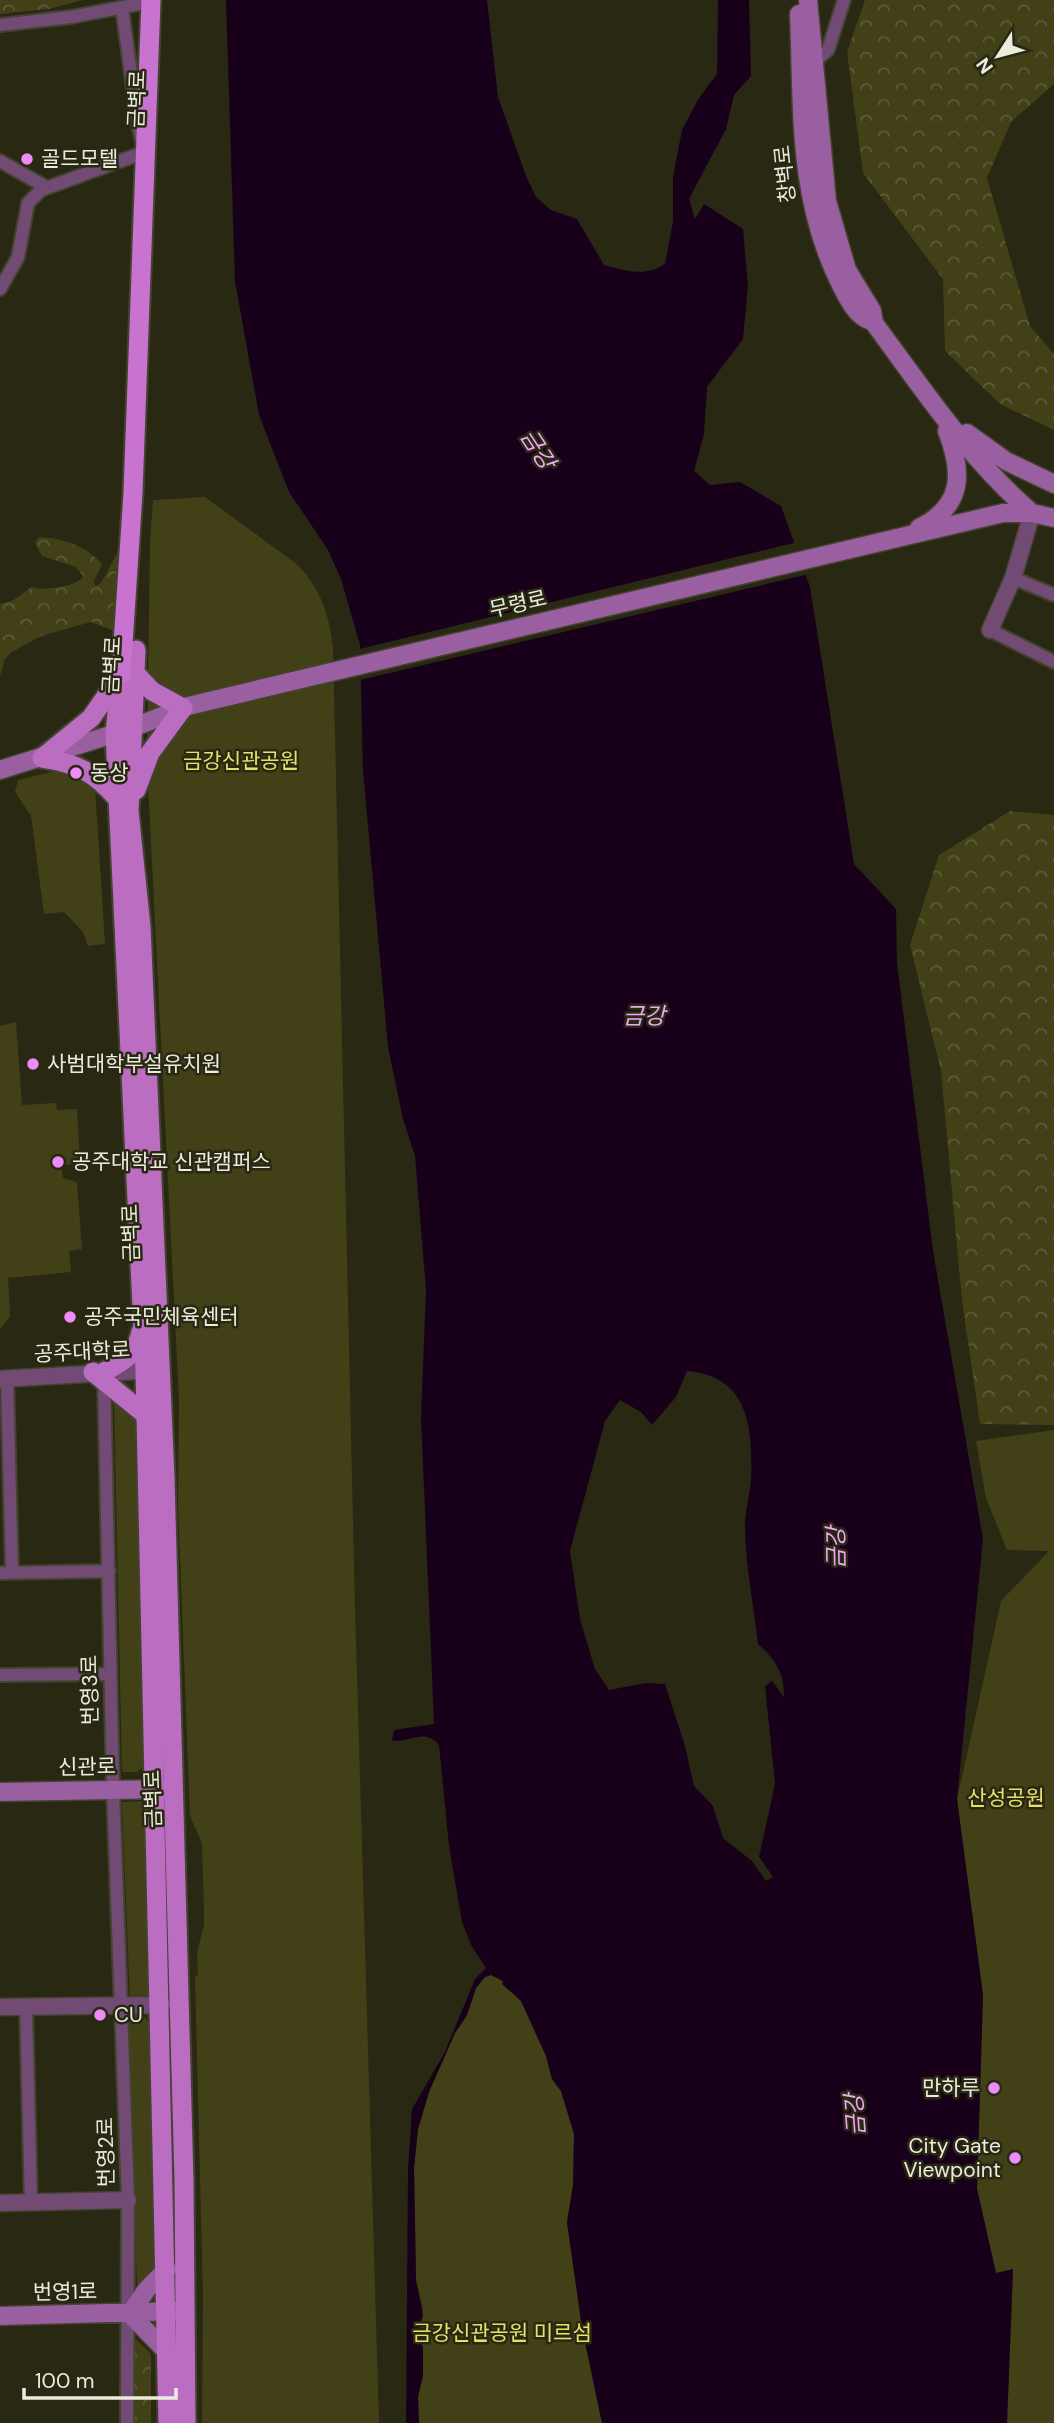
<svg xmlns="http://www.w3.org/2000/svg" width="1054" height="2423" viewBox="0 0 1054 2423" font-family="'DM Sans','Noto Sans KR',sans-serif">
	<defs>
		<pattern id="forest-crowns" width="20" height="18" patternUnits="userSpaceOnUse" patternTransform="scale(1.75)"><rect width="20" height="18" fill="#424017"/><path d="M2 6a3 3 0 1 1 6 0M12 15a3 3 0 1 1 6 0" fill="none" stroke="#5d5c38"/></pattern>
	</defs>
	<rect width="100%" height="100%" fill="#282813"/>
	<path fill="url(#forest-crowns)" d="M 0,0 L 83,0 L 49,9 L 0,14 Z
		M 865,0 L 1054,0 L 1054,84 L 1011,122 L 987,178 L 1030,326 L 1054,354 L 1054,430 L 1000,404 L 945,351 L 943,279 L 863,173 L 847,52 Z
		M 39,537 C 62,538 87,546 102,564 L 94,581 L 95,586 L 101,583 L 123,542 L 117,616 L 112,630 L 91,622 L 41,636 L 12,652 L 5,659 L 0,676 L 0,604 L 12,601 L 32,587 C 45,591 74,587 84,577 L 76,567 L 42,556 L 35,543 Z
		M 1010,811 L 1054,815 L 1054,1425 L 980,1424 L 962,1301 L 941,1071 L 910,945 L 939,855 Z
		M 136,2339 L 151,2354 L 151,2423 L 132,2423 L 132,2344 Z"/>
	<path fill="#424017" d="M 205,497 L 298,565 C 321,590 329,614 333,647 L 355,1607 L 379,2423 L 202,2423 L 203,2296 L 195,1978 L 198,1974 L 197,1952 L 204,1925 L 204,1912 L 202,1843 L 190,1816 L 178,1504 L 179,1399 L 147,764 L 150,541 L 153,500 Z
		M 65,769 L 95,787 L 105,944 L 88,946 L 83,932 L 64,912 L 44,914 L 31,816 L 15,792 L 18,780 Z
		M 16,1022 L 22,1105 L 56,1103 L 57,1110 L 77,1109 L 80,1164 L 61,1165 L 63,1178 L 77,1182 L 82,1249 L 69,1251 L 71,1272 L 8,1278 L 10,1317 L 0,1329 L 0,1026 Z
		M 114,1403 L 137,1416 L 147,1764 L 137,1772 L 122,1772 Z
		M 1054,1430 L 1054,2423 L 1007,2423 L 1013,2270 L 996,2273 L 977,2189 L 983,1995 L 957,1799 L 1001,1601 L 1049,1551 L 1007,1550 L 986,1498 L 976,1441 Z
		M 148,1801 L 156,1993 L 130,2002 L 122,1802 Z
		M 491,1975 L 503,1981 L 521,2001 L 546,2056 L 552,2079 L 561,2091 L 574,2134 L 573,2185 L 567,2222 L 582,2328 L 602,2423 L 419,2423 L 418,2397 L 423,2376 L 423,2349 L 419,2331 L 423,2309 L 416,2280 L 414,2168 L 418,2129 L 429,2092 L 455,2033 L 467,2015 L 476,1988 L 485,1977 Z
		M 133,2014 L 142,2014 L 152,2027 L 160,2269 L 148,2285 L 137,2286 L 128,2018 Z"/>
	<path fill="#18001b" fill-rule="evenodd" d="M 226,0 L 487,0 L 498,97 L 526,176 L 536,197 L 551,210 L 577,219 L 604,265 C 627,271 645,277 665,264 L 673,221 L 673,177 L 682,130 L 699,98 L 717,74 L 718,0 L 749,0 L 751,76 L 734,95 L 726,129 L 689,199 L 695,219 L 704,204 L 743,229 L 748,286 L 743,339 L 707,387 L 704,434 L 694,471 L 710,485 L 740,482 L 781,506 L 810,587 L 854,864 L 896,909 L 897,963 L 933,1251 L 983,1539 L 957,1799 L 983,1995 L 977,2189 L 996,2273 L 1013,2269 L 1007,2423 L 602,2423 L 582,2328 L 567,2222 L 573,2185 L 574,2134 L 561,2091 L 552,2079 L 546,2056 L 521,2001 L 502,1984 L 503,1981 L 491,1975 L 485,1977 L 476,1988 L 467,2015 L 455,2033 L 429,2092 L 418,2129 L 414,2168 L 416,2280 L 423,2315 L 419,2331 L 423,2349 L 423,2376 L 418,2397 L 419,2423 L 406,2423 L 408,2170 L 412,2109 L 445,2052 L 475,1979 L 486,1968 L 471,1945 L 462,1922 L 449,1846 L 439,1745 C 424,1727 409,1744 392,1740 L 394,1730 L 434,1724 L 421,1417 L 426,1290 L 415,1156 L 403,1119 L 388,1047 L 363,771 L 360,645 L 341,579 L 328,550 L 289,492 L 259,415 L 235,281 ZM 687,1371 C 748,1376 753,1426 751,1479 C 750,1495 745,1511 745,1527 C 745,1565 754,1606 758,1644 C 776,1660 784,1673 784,1697 L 772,1681 L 765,1686 L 775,1784 L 759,1857 L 773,1877 L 766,1881 L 752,1861 L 723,1838 L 713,1806 L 694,1786 L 685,1746 L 665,1684 L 646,1683 L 609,1690 L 595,1669 L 580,1619 L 570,1551 L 605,1421 L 620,1400 L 641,1412 L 652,1425 L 676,1397 Z"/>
	<path fill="#282813" d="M 798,542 L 809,574 L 356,681 L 356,650 Z"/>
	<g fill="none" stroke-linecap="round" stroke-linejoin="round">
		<g stroke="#43432f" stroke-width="16">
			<path id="minor" d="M 0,25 L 71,17 L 139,4 L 143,0
				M 815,61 L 828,50 L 844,0
				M 0,161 L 46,187
				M 0,289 L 18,257 L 28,203 L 41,190 L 145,152 L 138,125 L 122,8
				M 1013,578 L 1054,595
				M 990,630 L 1054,662
				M 7,1378 L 12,1573
				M 104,1379 L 113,1789 L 128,2200 L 127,2423
				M 0,1573 L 109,1571
				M 0,1675 L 110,1674
				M 26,2006 L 31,2203"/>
		</g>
		<g stroke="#43432f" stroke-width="19">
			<path id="tertiary" d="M 990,630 L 1013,578 L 1032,513
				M 0,1379 L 155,1370
				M 0,2007 L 162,2005
				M 0,2203 L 128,2200"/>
		</g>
		<g stroke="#43432f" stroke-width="21">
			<path id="secondary" d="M 808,0 L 827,201 L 847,270 L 872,311 L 874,323 C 923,389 969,459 1032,513
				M 799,14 C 803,110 797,198 841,285 C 848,299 856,316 871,321
				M 967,433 L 1006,461 L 1054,484
				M 919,528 C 964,506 963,472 947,431
				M 0,770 L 132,728 L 188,706 L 1003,513 L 1032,513 L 1054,518
				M 0,1792 L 168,1789
				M 167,2269 L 147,2289 L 130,2314 L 168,2353
				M 0,2316 L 179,2311"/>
		</g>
		<g stroke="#43432f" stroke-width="23">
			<path id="primary" d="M 136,650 L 129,811 L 141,927 L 165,1478 L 184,2181 L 186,2423
				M 134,672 L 152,691 L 183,708 L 150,753 L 136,790
				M 121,674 L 115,733 L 145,1370 L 168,2423
				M 42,758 L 91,718 L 119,678
				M 42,758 C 76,763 94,772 117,798
				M 93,1372 L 147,1416
				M 104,1372 C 123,1362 136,1354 141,1332"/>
		</g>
		<g stroke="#43432f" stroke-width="23">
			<path id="trunk" d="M 121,674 L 133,493 L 151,0"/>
		</g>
		<use href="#minor" stroke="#714b74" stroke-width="12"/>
		<use href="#tertiary" stroke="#714b74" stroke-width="16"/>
		<use href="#secondary" stroke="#9a5fa0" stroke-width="18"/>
		<use href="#primary" stroke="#ba6dc1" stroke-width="19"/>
		<use href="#trunk" stroke="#c873d0" stroke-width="19"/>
	</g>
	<g fill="#ee8bf8" stroke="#282813" stroke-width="2.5">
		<circle cx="27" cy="159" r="7"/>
		<circle cx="76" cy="773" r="7"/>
		<circle cx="33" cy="1064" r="7"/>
		<circle cx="58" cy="1162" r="7"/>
		<circle cx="70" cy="1317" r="7"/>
		<circle cx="100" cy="2015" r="7"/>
		<circle cx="994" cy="2088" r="7"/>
		<circle cx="1015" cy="2158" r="7"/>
	</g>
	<g text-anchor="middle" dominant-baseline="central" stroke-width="5" stroke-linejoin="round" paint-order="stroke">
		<g font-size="21" fill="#ebebde" stroke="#282813">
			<text transform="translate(137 99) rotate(-88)">금벽로</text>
			<text transform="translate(785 174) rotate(-96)">창벽로</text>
			<text transform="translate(518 604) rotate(-13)">무령로</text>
			<text transform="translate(112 665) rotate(-87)">금벽로</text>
			<text transform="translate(131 1233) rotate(-92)">금벽로</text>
			<text transform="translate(82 1352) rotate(-3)">공주대학로</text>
			<text transform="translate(90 1690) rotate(-91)">번영3로</text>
			<text transform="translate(87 1767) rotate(-1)">신관로</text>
			<text transform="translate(153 1799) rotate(-92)">금벽로</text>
			<text transform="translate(106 2152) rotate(-91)">번영2로</text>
			<text transform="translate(65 2292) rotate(-1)">번영1로</text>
		</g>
		<g font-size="21" fill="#ebebde" stroke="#282813" text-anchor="start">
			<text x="41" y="159">골드모텔</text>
			<text x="90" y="773">동상</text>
			<text x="47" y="1064">사범대학부설유치원</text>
			<text x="72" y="1162">공주대학교 신관캠퍼스</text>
			<text x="84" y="1317">공주국민체육센터</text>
			<text x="114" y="2015">CU</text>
			<text x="980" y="2088" text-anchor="end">만하루</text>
			<text x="1001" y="2146" text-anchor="end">City Gate<tspan x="1001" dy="24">Viewpoint</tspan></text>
		</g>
		<g font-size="21" fill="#e7e066" stroke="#282813">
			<text x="241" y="761">금강신관공원</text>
			<text x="1006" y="1798">산성공원</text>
			<text x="502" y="2333">금강신관공원 미르섬</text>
		</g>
		<g font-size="23" font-style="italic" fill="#f3a4fa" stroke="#282813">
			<text transform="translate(538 449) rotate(57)">금강</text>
			<text x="644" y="1016">금강</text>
			<text transform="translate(836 1548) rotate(-91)">금강</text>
			<text transform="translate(855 2115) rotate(-94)">금강</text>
		</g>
	</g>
	<g transform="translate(998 56) rotate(234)" stroke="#282813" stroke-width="5" paint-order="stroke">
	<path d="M0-5L12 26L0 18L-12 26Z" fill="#ebebde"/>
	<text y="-10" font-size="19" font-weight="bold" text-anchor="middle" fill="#ebebde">N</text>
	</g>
	<path d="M24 2388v10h152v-10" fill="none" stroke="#ebebde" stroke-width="3.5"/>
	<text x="35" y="2388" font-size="21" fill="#ebebde" stroke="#282813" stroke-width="5" paint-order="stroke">100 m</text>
</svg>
